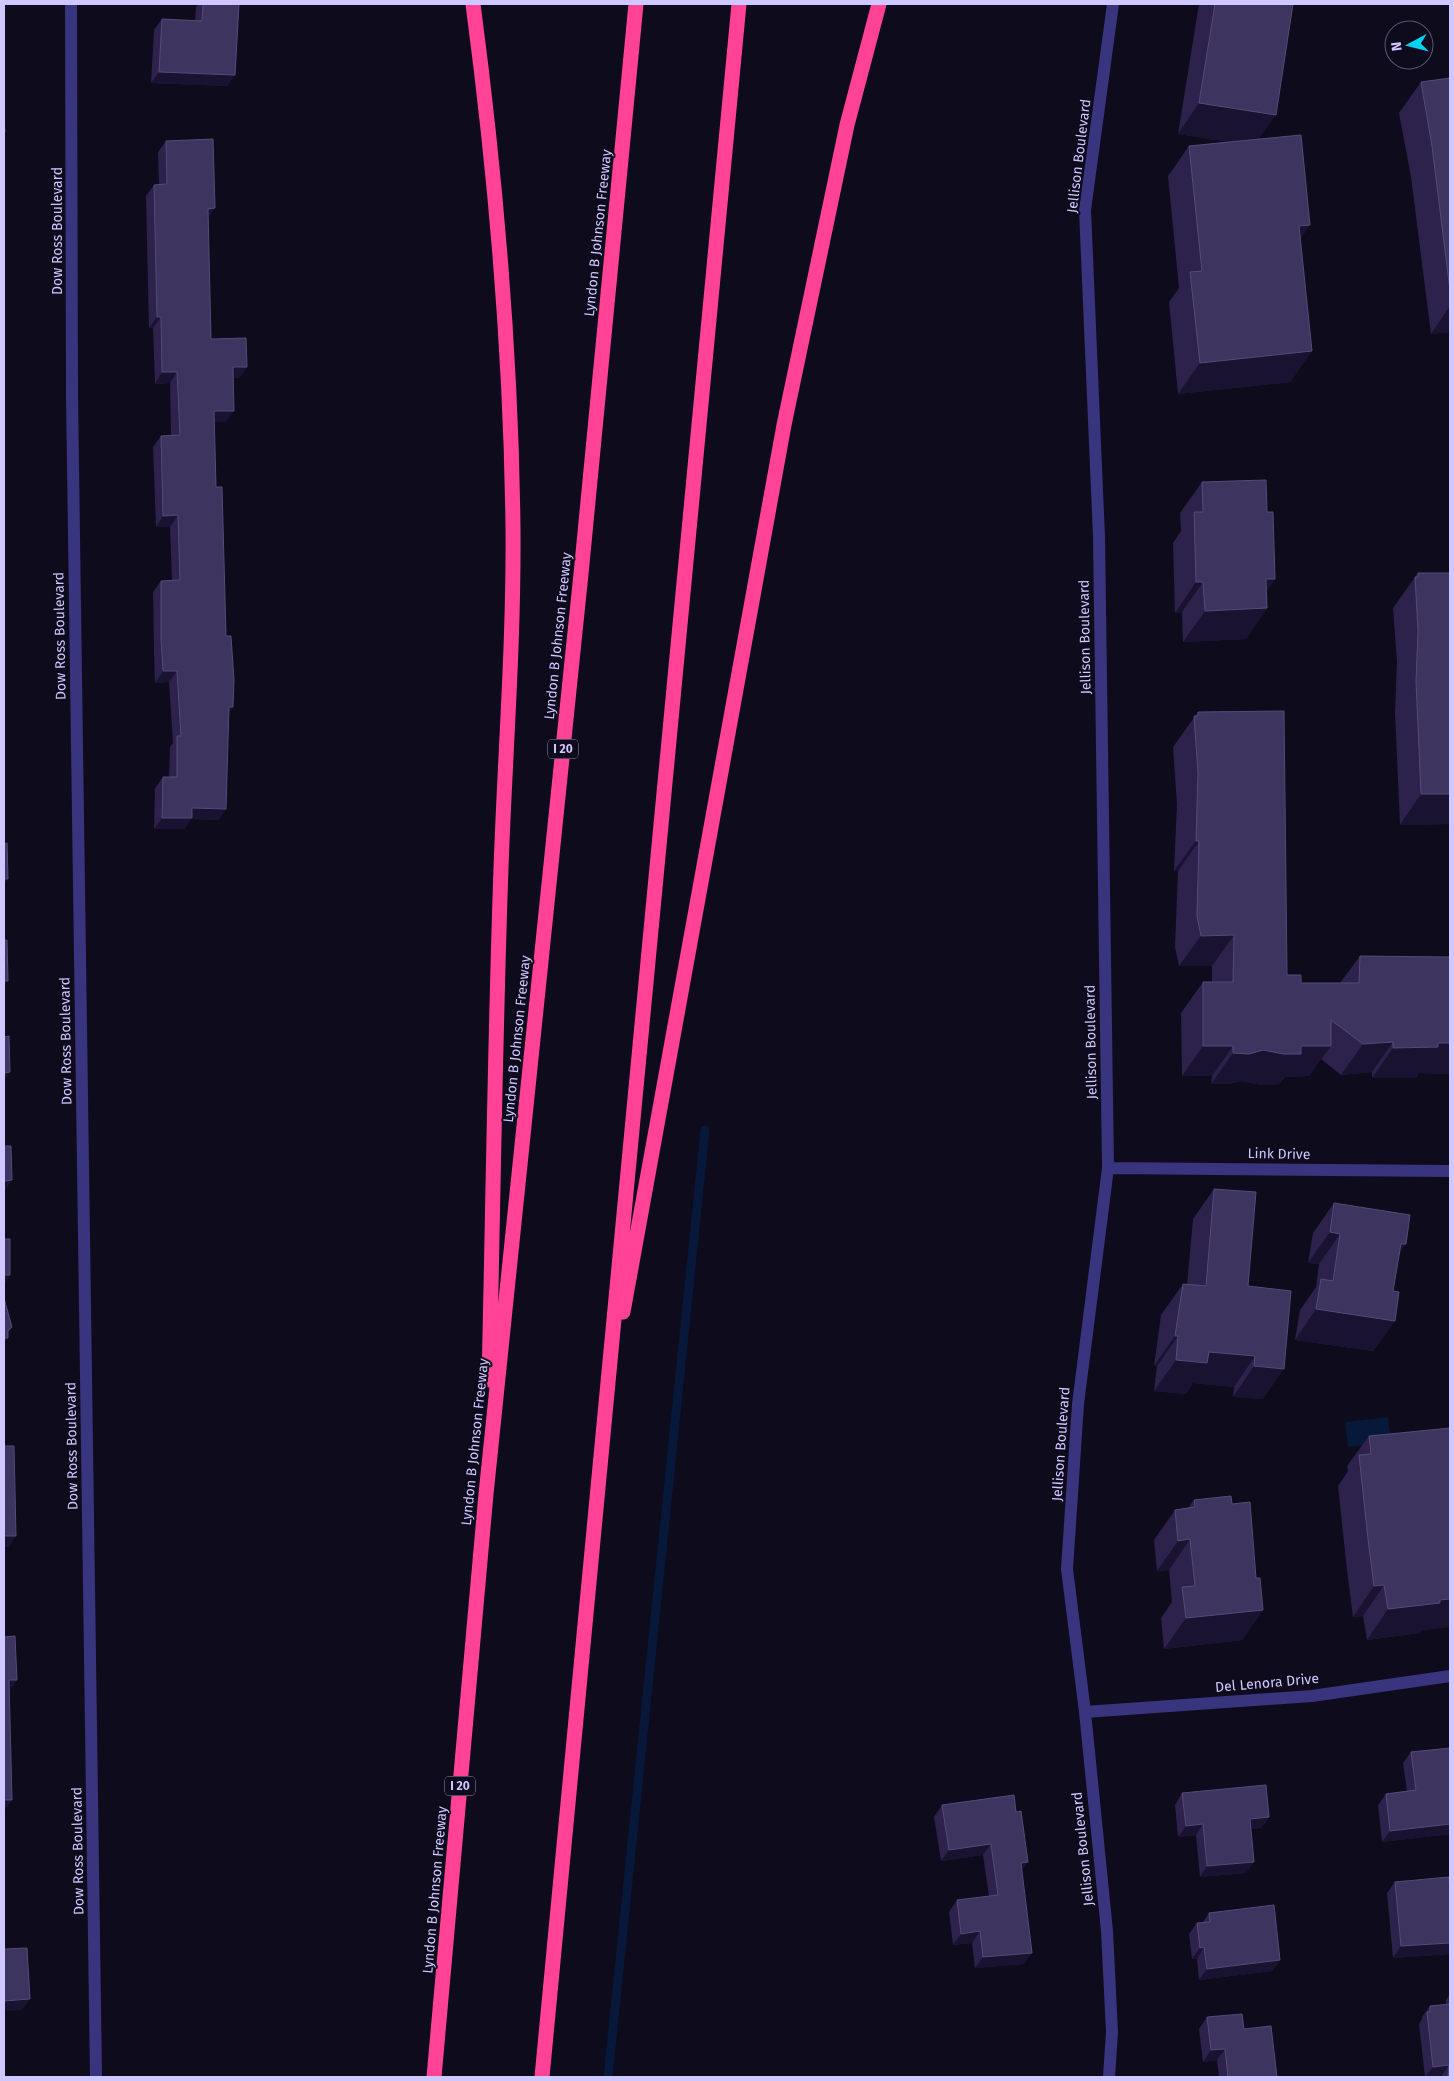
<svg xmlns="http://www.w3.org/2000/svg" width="1454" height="2081" viewBox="0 0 1454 2081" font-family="'Fira Sans',sans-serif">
	<rect width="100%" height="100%" fill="#0e0b1d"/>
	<path fill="#07183a" d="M 1388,1417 L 1391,1442 L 1348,1447 L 1345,1422 Z"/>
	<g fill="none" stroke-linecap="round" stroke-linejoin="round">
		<path stroke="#07183a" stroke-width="9" d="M 608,2077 L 705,1130"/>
		<path stroke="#39347e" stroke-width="12" d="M 71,4 L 72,395 L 96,2077
			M 1108,1168 L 1450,1171
			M 1085,1712 L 1312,1696 L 1450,1676
			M 1109,2077 L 1112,2032 L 1107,1931 L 1085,1712 L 1067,1569 L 1078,1404 L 1108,1168 L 1099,537 L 1085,210 L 1113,4"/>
		<path stroke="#ff4296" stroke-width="15" d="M 473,4 C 496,178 511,353 513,528 C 514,641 505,755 501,868 C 495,1038 493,1209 489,1380
			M 623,1312 L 784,425 L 847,125 L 879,4
			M 434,2077 L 486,1494 L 581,574 L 636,4
			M 542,2077 L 739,4"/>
	</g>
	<path fill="#2c224c" d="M 198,4 L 239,4 L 235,75 L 227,86 L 151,83 L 154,30 L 162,19 L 195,21 L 196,7 Z
		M 1199,4 L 1293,4 L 1259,139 L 1310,225 L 1300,239 L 1312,351 L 1290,382 L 1178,394 L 1169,302 L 1179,288 L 1168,176 L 1189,146 L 1229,142 L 1178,134 Z
		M 1450,78 L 1450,332 L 1431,334 L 1411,177 L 1399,113 L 1421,82 Z
		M 166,141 L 208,218 L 211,339 L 247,367 L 239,378 L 233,378 L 226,422 L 214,422 L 216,487 L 226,636 L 233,707 L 228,714 L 219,820 L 191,819 L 184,829 L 154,829 L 155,788 L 163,777 L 169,777 L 170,747 L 173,743 L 169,682 L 155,683 L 154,651 L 153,592 L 161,581 L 172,580 L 170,527 L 156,527 L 153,447 L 161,436 L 171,435 L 170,383 L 155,384 L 153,328 L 149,328 L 146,196 L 154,185 L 159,184 L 158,152 Z
		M 1202,482 L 1267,512 L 1275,579 L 1266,591 L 1267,608 L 1246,639 L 1183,642 L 1182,612 L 1175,613 L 1173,543 L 1181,531 L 1180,513 Z
		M 1418,573 L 1450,573 L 1450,824 L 1400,825 L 1395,713 L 1397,661 L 1393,608 Z
		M 1198,712 L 1287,975 L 1301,983 L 1340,983 L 1360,956 L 1450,1074 L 1419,1073 L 1416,1078 L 1372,1078 L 1372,1072 L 1341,1075 L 1321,1059 L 1309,1076 L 1285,1077 L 1279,1084 L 1262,1085 L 1242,1081 L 1228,1084 L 1211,1084 L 1212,1076 L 1182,1076 L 1181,1013 L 1203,982 L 1212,982 L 1212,966 L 1179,966 L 1175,947 L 1178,871 L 1174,871 L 1177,804 L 1173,747 Z
		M 1214,1189 L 1248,1286 L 1263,1399 L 1233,1397 L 1234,1387 L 1193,1383 L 1186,1394 L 1154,1391 L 1157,1366 L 1154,1366 L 1161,1315 L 1183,1284 L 1187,1285 L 1193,1219 Z
		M 1334,1203 L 1406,1244 L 1399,1253 L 1393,1291 L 1395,1321 L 1373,1351 L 1295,1340 L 1300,1310 L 1316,1287 L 1319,1264 L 1308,1263 L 1313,1233 Z
		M 1369,1436 L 1421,1631 L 1419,1633 L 1367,1640 L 1363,1616 L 1353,1617 L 1347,1570 L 1338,1486 L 1348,1471 L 1347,1466 Z
		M 1194,1500 L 1232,1504 L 1256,1578 L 1263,1610 L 1242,1640 L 1164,1649 L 1161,1618 L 1172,1602 L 1169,1570 L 1157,1571 L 1154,1540 L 1175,1510 L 1188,1508 Z
		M 1450,1748 L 1450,1834 L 1382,1842 L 1378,1805 L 1386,1794 L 1407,1791 L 1403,1763 L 1411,1752 Z
		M 1182,1793 L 1269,1817 L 1261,1828 L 1251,1829 L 1246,1873 L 1200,1877 L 1196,1835 L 1178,1837 L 1175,1805 Z
		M 1014,1795 L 1022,1870 L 1024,1964 L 975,1968 L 972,1943 L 953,1945 L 949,1912 L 957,1900 L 989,1896 L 983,1855 L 941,1861 L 934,1817 L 942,1805 Z
		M 1395,1882 L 1450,1894 L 1450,1954 L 1393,1958 L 1387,1893 Z
		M 1209,1913 L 1280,1960 L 1272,1971 L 1199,1980 L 1197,1959 L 1192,1959 L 1189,1934 L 1197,1923 L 1203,1922 Z
		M 1450,1994 L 1450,2077 L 1425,2077 L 1419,2024 L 1422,2019 L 1422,2017 L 1430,2006 L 1446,2004 L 1446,2000 Z
		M 1207,2017 L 1244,2029 L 1277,2077 L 1219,2077 L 1217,2060 L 1203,2062 L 1199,2029 Z"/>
	<path fill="#191231" d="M 159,72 L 235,75 L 227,86 L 151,83 Z
		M 1199,103 L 1276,115 L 1254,146 L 1178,134 Z
		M 215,208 L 207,220 L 208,209 Z
		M 1310,225 L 1288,256 L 1299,226 Z
		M 1450,306 L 1450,332 L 1431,334 Z
		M 157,317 L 161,317 L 153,328 L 149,328 Z
		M 1312,351 L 1290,382 L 1178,394 L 1200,363 Z
		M 233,367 L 247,367 L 239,378 L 225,378 Z
		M 162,372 L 177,372 L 170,383 L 155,384 Z
		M 214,411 L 234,411 L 226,422 L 206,423 Z
		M 178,515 L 170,527 L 156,527 L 163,516 Z
		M 1266,579 L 1275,579 L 1254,609 L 1267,608 L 1246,639 L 1183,642 L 1205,611 Z
		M 1196,582 L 1203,582 L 1182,612 L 1175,613 Z
		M 163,671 L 177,671 L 169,682 L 155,683 Z
		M 229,707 L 233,707 L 225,718 Z
		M 1421,794 L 1450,794 L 1450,824 L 1400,825 Z
		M 192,808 L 226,809 L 219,820 L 191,819 L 184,829 L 154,829 L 162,818 Z
		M 1196,841 L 1199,841 L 1178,871 L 1174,871 Z
		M 4,879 L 8,879 L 4,884 Z
		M 1234,935 L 1212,966 L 1179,966 L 1201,936 Z
		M 4,981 L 8,981 L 4,986 Z
		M 1393,1042 L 1372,1072 L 1341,1075 L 1363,1044 Z
		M 1438,1043 L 1450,1043 L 1450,1074 L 1419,1073 L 1416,1078 L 1372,1078 L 1393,1048 Z
		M 1203,1046 L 1233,1046 L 1212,1076 L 1182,1076 Z
		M 1301,1046 L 1331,1046 L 1309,1076 L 1285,1077 L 1279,1084 L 1262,1085 L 1242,1081 L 1228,1084 L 1211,1084 L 1233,1053 Z
		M 10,1072 L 4,1082 L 4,1073 Z
		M 12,1180 L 4,1192 L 4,1181 Z
		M 1330,1232 L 1340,1234 L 1319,1264 L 1308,1263 Z
		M 1401,1244 L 1406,1244 L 1384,1275 Z
		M 4,1275 L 10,1275 L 4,1284 Z
		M 1316,1309 L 1395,1321 L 1373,1351 L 1295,1340 Z
		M 12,1327 L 4,1338 L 8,1338 L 4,1344 L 4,1336 Z
		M 1175,1336 L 1178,1336 L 1157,1366 L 1154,1366 Z
		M 1209,1352 L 1255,1356 L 1234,1387 L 1193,1383 L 1186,1394 L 1154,1391 L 1176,1360 Z
		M 1254,1366 L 1284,1369 L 1263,1399 L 1233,1397 Z
		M 4,1536 L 16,1536 L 9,1547 L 4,1547 Z
		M 1190,1539 L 1169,1570 L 1157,1571 L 1178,1541 Z
		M 1384,1585 L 1363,1616 L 1353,1617 L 1374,1586 Z
		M 1450,1599 L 1450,1627 L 1421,1631 L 1419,1633 L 1367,1640 L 1388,1609 Z
		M 1263,1610 L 1242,1640 L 1164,1649 L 1186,1618 Z
		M 9,1680 L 17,1680 L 9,1691 Z
		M 4,1800 L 12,1800 L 4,1811 Z
		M 1269,1817 L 1261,1828 L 1242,1830 L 1250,1819 Z
		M 1203,1824 L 1196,1835 L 1178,1837 L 1186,1826 Z
		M 1450,1824 L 1450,1834 L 1382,1842 L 1390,1831 Z
		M 991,1844 L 983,1855 L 941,1861 L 949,1850 Z
		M 1028,1862 L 1020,1873 L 1021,1863 Z
		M 1254,1862 L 1246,1873 L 1200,1877 L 1207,1866 Z
		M 980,1931 L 972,1943 L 953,1945 L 961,1934 Z
		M 1450,1943 L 1450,1954 L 1393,1958 L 1401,1946 Z
		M 1204,1947 L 1197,1959 L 1192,1959 L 1200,1948 Z
		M 1032,1953 L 1024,1964 L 975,1968 L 983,1957 Z
		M 1280,1960 L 1272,1971 L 1199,1980 L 1207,1969 Z
		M 30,1999 L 22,2010 L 4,2011 L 4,2001 Z
		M 1225,2049 L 1217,2060 L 1203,2062 L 1211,2050 Z
		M 1449,2065 L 1441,2077 L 1425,2077 L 1433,2067 Z"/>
	<path fill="#3e3460" stroke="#544b79" d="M 203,4 L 239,4 L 235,75 L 159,72 L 162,19 L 202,21 Z
		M 1215,4 L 1293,4 L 1276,115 L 1199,103 Z
		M 1450,78 L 1450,290 L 1432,146 L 1421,82 Z
		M 4,120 L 5,132 L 4,132 Z
		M 1301,135 L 1310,225 L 1299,226 L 1312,351 L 1200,363 L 1190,272 L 1202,271 L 1189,146 Z
		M 213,139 L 215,208 L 208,209 L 211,339 L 246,338 L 247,367 L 233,367 L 234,411 L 214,411 L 216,487 L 222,487 L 226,636 L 231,636 L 234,680 L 233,707 L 229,707 L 226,809 L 192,808 L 192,818 L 162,818 L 163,777 L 177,777 L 177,736 L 181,736 L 177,671 L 163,671 L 161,639 L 161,581 L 180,580 L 178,515 L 163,516 L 161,436 L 180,435 L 177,372 L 162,372 L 161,317 L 157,317 L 154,185 L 167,184 L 166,141 Z
		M 1266,480 L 1267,512 L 1273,512 L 1275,579 L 1266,579 L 1267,608 L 1205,611 L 1203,582 L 1196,582 L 1194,512 L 1203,512 L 1202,482 Z
		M 1418,573 L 1450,573 L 1450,794 L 1421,794 L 1416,682 L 1418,631 L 1415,577 L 1418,577 Z
		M 1284,711 L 1287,975 L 1301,975 L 1301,983 L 1359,983 L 1360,956 L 1450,957 L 1450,1043 L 1438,1043 L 1438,1047 L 1393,1048 L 1393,1042 L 1363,1044 L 1331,1020 L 1331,1046 L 1301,1046 L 1301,1054 L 1283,1054 L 1263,1050 L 1249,1054 L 1233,1053 L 1233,1046 L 1203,1046 L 1203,982 L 1233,982 L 1234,935 L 1201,936 L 1197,916 L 1199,841 L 1196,841 L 1198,773 L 1194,716 L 1198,716 L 1198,712 Z
		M 7,843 L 8,879 L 4,879 L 4,844 Z
		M 4,940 L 7,940 L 8,981 L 4,981 Z
		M 9,1036 L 10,1072 L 4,1073 L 4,1037 Z
		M 4,1146 L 11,1146 L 12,1180 L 4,1181 Z
		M 1214,1189 L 1256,1192 L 1248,1286 L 1291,1291 L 1284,1369 L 1254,1366 L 1255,1356 L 1209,1352 L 1207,1363 L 1176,1360 L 1178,1336 L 1175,1336 L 1183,1284 L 1206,1286 Z
		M 1334,1203 L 1410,1215 L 1406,1244 L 1401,1244 L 1393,1291 L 1399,1292 L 1395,1321 L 1316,1309 L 1321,1279 L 1333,1281 L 1340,1234 L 1330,1232 Z
		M 4,1239 L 10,1239 L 10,1275 L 4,1275 Z
		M 4,1298 L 12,1327 L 8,1331 L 8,1338 L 4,1338 Z
		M 1450,1428 L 1450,1599 L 1440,1600 L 1440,1603 L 1388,1609 L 1384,1585 L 1374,1586 L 1368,1539 L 1359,1455 L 1371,1454 L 1369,1436 Z
		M 4,1446 L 14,1446 L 16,1536 L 4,1536 Z
		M 1231,1496 L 1232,1504 L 1250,1502 L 1256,1578 L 1260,1578 L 1263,1610 L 1186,1618 L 1182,1587 L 1195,1586 L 1190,1539 L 1178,1541 L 1175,1510 L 1195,1507 L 1194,1500 Z
		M 15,1636 L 17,1680 L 9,1680 L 12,1800 L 4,1800 L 4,1637 Z
		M 1450,1748 L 1450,1824 L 1390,1831 L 1386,1794 L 1416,1790 L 1411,1752 Z
		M 1266,1785 L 1269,1817 L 1250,1819 L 1254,1862 L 1207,1866 L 1203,1824 L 1186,1826 L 1182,1793 Z
		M 1014,1795 L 1016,1812 L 1021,1811 L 1028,1862 L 1021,1863 L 1032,1953 L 983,1957 L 980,1931 L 961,1934 L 957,1900 L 998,1895 L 991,1844 L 949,1850 L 942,1805 Z
		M 1449,1877 L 1450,1894 L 1450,1943 L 1401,1946 L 1395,1882 Z
		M 1274,1905 L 1280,1960 L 1207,1969 L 1204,1947 L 1200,1948 L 1197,1923 L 1210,1922 L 1209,1913 Z
		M 27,1948 L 30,1999 L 4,2001 L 4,1949 Z
		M 1450,2004 L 1450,2077 L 1448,2077 L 1449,2065 L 1433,2067 L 1427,2012 L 1430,2012 L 1430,2006 Z
		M 1242,2014 L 1244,2029 L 1271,2026 L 1277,2077 L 1228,2077 L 1225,2049 L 1211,2050 L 1207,2017 Z"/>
	<g text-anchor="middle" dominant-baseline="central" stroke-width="4" stroke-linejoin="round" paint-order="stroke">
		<g fill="#0e0b1d" stroke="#958fbb" stroke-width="1">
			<rect x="548" y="739.5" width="30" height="19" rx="4"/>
			<rect x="445" y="1776.5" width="30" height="19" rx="4"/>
		</g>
		<g font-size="12" font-weight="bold" fill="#cfc7ff">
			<text x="563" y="749">I 20</text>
			<text x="460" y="1786">I 20</text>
		</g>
		<g font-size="14" fill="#cfc7ff" stroke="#0e0b1d">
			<text transform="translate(1079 156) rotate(-83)">Jellison Boulevard</text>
			<text transform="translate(57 231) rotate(-90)">Dow Ross Boulevard</text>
			<text transform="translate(598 233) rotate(-84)">Lyndon B Johnson Freeway</text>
			<text transform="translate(60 636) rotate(-91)">Dow Ross Boulevard</text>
			<text transform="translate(558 636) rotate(-84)">Lyndon B Johnson Freeway</text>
			<text transform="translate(1085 637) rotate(-91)">Jellison Boulevard</text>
			<text transform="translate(517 1039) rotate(-84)">Lyndon B Johnson Freeway</text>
			<text transform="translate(66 1041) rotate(-91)">Dow Ross Boulevard</text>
			<text transform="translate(1091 1042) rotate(-91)">Jellison Boulevard</text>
			<text transform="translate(1279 1154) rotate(1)">Link Drive</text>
			<text transform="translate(475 1442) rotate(-84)">Lyndon B Johnson Freeway</text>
			<text transform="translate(1061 1444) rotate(-86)">Jellison Boulevard</text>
			<text transform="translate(72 1446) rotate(-91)">Dow Ross Boulevard</text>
			<text transform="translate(1267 1683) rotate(-5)">Del Lenora Drive</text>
			<text transform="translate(1083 1849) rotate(-96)">Jellison Boulevard</text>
			<text transform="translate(78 1851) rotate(-91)">Dow Ross Boulevard</text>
			<text transform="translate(435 1890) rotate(-85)">Lyndon B Johnson Freeway</text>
		</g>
	</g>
	<rect width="1454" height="2081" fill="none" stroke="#cfc7ff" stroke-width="10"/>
	<g transform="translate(1409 45) rotate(263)"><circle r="24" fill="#0e0b1d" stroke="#5b5677"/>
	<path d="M0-4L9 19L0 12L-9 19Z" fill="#00d1f2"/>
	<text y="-8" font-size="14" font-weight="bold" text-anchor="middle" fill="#cfc7ff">N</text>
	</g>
</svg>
